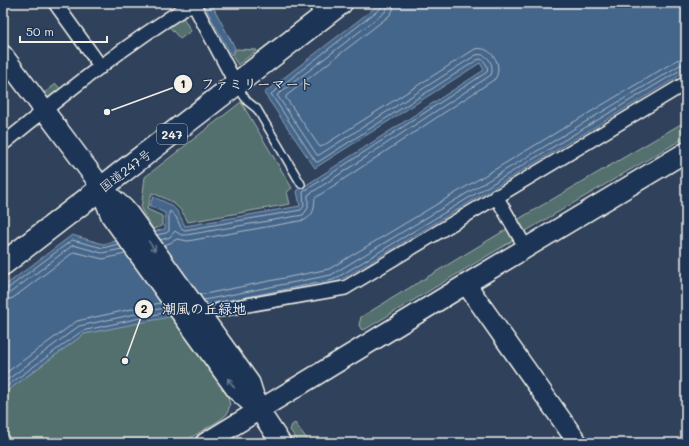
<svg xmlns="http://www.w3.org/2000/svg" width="689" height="446" viewBox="0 0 689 446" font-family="Mali,'Klee One',sans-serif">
	<rect width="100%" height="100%" fill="#30415c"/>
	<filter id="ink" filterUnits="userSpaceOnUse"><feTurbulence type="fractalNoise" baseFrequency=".025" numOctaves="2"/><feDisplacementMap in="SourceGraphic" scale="8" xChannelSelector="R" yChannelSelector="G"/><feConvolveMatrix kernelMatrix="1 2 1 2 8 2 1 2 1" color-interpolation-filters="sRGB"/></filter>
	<g filter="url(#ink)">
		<path fill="#53706e" stroke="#a4b0ab" d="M 181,14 L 191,31 L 180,39 L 167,24 Z
			M 236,49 L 257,50 L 238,65 L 232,56 Z
			M 56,84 L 62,91 L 50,100 L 44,93 Z
			M 241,102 L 292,188 L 287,192 L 290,204 L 188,222 C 179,204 170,200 152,193 L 147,209 L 162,216 L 162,226 L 153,229 L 141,209 L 145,177 Z
			M 686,121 L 686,137 L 526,231 L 520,225 L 517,220 Z
			M 507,229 L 512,233 L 512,241 L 364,330 L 361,329 L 359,325 L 361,317 Z
			M 170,316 L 223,388 L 228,397 L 230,405 L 227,414 L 220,420 L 182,443 L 3,443 L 3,394 L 84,334 Z
			M 295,423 L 310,443 L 299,443 L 290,430 L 292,425 Z"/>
		<path fill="#45668b" stroke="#8b9eb0" d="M 206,3 L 211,3 L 235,48 L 231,55 L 204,5 Z
			M 381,3 L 686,3 L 686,72 L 334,284 L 84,334 L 3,394 L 3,287 L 72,235 L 103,244 L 165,229 L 165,213 L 150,206 L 153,197 C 173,205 176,206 185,226 L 300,206 L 297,191 L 484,70 L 480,63 L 315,168 L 264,93 Z"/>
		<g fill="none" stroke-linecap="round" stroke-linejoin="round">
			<path stroke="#aeb9c3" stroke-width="1" d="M 157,235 L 166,233 L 169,231 L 169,213 L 170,211 L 176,217 L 181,228 L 185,230 L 301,210 L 304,206 L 303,192 L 487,72 C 489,67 485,61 481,59 L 477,60 L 318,162 L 316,162 L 271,94 L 381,8 L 383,3
				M 160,240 L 170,237 L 175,231 L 181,235 L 186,235 L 303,215 L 308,208 L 308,195 L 491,75 C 495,64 487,52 476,55 L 319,155 L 317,155 L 277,95 L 385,12 L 387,8 L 388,3
				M 164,245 L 170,243 L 177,239 L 188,241 L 305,220 C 315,214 314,207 315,198 L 495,79 C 504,65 491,45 475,49 L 321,147 L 319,146 L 286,98 L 286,96 L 389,16 L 393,10 L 394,3
				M 3,290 L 7,289 L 72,240 L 103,248 L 118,244
				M 3,295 L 10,293 L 73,245 L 102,253 L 122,249
				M 200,295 L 329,269 L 677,60 L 686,58
				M 204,300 L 331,275 L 680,65 L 686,64
				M 3,301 L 13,298 L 74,252 L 103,259 L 125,254
				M 207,305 L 333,280 L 682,69 L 686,69
				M 3,375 L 77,321 L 160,303
				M 3,383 L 79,326 L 164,308
				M 3,389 L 82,331 L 167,312"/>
			<g stroke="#f4f1e8" stroke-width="10">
				<path id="lane" d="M 311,3 L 320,17
					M 237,86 L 247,101 L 257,109 L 301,184"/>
			</g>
			<g stroke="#f4f1e8" stroke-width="16">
				<path id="street" d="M 55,3 L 101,67
					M 193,3 L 236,84
					M 3,144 C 64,94 126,44 193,3
					M 496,196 L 526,248
					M 219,310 L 345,288 L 686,83"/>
			</g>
			<g stroke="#f4f1e8" stroke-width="22">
				<path id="secondary" d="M 3,55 L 94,177 L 100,188 L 111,216 L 237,391 L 259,410 L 281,443
					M 102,189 L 124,208 L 129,214 L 250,383 L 258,408
					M 466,284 L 578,443
					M 205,443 L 466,284 L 686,152"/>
			</g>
			<g stroke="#f4f1e8" stroke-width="25">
				<path id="highway" d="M 3,264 L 341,3"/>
			</g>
			<use href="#lane" stroke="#1d3557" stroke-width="7"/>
			<use href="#street" stroke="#1d3557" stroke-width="13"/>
			<use href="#secondary" stroke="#1d3557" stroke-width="19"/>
			<use href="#highway" stroke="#1d3557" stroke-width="22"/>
		</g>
		<defs><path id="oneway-shaft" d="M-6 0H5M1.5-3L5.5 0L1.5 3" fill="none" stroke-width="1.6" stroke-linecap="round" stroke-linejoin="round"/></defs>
		<g stroke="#68778a">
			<use href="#oneway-shaft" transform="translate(152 246) rotate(55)"/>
			<use href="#oneway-shaft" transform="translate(231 383) rotate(-126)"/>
		</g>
	</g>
	<g text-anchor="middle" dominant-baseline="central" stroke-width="3" stroke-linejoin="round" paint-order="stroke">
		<rect fill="#1d3557" stroke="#b4b9bc" stroke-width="1" x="157" y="124" width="30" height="20" rx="3"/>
		<g font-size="12" font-weight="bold" fill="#f4f1e8">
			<text x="172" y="134">247</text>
		</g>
		<g font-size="13" fill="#f4f1e8" stroke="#1d3557">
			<text transform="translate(125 170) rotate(-37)">国道247号</text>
		</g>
	</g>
	<path fill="none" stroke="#f4f1e8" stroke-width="1.5" d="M107 112L183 84M125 361L144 309"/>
	<g fill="#f4f1e8" stroke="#1d3557" stroke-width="1.5">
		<circle cx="107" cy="112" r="4"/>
		<circle cx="125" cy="361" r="4"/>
		<circle cx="183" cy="84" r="10"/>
		<circle cx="144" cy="309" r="10"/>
	</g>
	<g font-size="12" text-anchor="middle" font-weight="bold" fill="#111">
		<text x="183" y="88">1</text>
		<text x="144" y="313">2</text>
	</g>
	<g font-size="14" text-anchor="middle" font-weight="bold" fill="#f4f1e8" stroke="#1d3557" stroke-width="3" stroke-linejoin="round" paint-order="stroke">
		<text x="257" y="89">ファミリーマート</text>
		<text x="204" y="314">潮風の丘緑地</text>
	</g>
	<rect width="689" height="446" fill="none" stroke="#1d3557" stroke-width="16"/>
	<rect x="8" y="8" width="673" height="430" fill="none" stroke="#f4f1e8" stroke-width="1.5" filter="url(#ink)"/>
	<path d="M20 36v6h87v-6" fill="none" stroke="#f4f1e8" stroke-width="2"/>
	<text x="26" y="36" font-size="12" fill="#f4f1e8" stroke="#1d3557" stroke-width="3" paint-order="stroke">50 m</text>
</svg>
